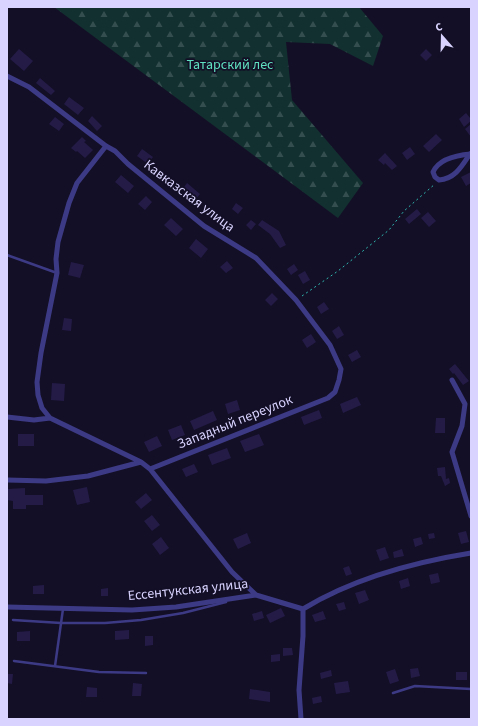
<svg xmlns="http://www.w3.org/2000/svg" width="478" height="726" viewBox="0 0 478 726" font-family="'Source Sans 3',sans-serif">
	<defs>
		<pattern id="forest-firs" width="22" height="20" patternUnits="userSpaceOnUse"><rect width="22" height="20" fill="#12302f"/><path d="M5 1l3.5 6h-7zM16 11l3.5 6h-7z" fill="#344d4e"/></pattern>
	</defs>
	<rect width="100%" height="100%" fill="#130f26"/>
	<path fill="url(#forest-firs)" d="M 54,7 L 359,7 L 383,36 L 373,66 L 330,44 L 286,42 L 292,100 L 363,183 L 338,218 Z"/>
	<path fill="#241b47" d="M 19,49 L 33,61 L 24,71 L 10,59 Z
		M 426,49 L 432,55 L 426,61 L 420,55 Z
		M 40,78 L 55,91 L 51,95 L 36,83 Z
		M 69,97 L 84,108 L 78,115 L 64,104 Z
		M 466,113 L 471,119 L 471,121 L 464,127 L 459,119 Z
		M 92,116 L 102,126 L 97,131 L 88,121 Z
		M 55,117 L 64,124 L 59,131 L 49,124 Z
		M 471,124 L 471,137 L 465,129 Z
		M 436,134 L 442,140 L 429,152 L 423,146 Z
		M 82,137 L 86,141 L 84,142 L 93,150 L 85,158 L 77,151 L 76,152 L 71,148 Z
		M 410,147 L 415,154 L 407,160 L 402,153 Z
		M 142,149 L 153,157 L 148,164 L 137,156 Z
		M 385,153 L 397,166 L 392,170 L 385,163 L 384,165 L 378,160 Z
		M 471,172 L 471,183 L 466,186 L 461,177 Z
		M 121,175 L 134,186 L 128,193 L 115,182 Z
		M 187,183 L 200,194 L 195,200 L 182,190 Z
		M 146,196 L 152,202 L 145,210 L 138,204 Z
		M 236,203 L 243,208 L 238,214 L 232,209 Z
		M 417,209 L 421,214 L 409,224 L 405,219 Z
		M 428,212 L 436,221 L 429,227 L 421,218 Z
		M 171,218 L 183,229 L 176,236 L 164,225 Z
		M 251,220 L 256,224 L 251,230 L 246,225 Z
		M 262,220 L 279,231 L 286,245 L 280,248 L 270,234 L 258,225 Z
		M 196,239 L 208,249 L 201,258 L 189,248 Z
		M 227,261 L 233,268 L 226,273 L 220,267 Z
		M 71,262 L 84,265 L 80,278 L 68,275 Z
		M 294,264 L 298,270 L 291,275 L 287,269 Z
		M 305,271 L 310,280 L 303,284 L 298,275 Z
		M 272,293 L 278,299 L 271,306 L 265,300 Z
		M 324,302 L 329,309 L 321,314 L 317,307 Z
		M 64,318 L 72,319 L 71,331 L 62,330 Z
		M 339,326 L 344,335 L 337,339 L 332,331 Z
		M 311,334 L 316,342 L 307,348 L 302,340 Z
		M 357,350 L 361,357 L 352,362 L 348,355 Z
		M 455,364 L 469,381 L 463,385 L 454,373 L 453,374 L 449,369 Z
		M 52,383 L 65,384 L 64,401 L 51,400 Z
		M 357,397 L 361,405 L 343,413 L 340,404 Z
		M 237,400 L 240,410 L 228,414 L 225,404 Z
		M 319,410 L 322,418 L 304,425 L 301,417 Z
		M 213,411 L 217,420 L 194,430 L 190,421 Z
		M 436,418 L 445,418 L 445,433 L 435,433 Z
		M 181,425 L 185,435 L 172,440 L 168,430 Z
		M 18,434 L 34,434 L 34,446 L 18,446 Z
		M 259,434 L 264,445 L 245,452 L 240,441 Z
		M 157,436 L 162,446 L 149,452 L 144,442 Z
		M 227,448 L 231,458 L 212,465 L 208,455 Z
		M 194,464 L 198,472 L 186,477 L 182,469 Z
		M 445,467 L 446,479 L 449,478 L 450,483 L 445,486 L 441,476 L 438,476 L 437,468 Z
		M 87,487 L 90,502 L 77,505 L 73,490 Z
		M 25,488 L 25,495 L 43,495 L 43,505 L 26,505 L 26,509 L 13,509 L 13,501 L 7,500 L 7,489 Z
		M 146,493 L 152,500 L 141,509 L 135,502 Z
		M 152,515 L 160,525 L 152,531 L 144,521 Z
		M 466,531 L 469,542 L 461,544 L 458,533 Z
		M 247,533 L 251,543 L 238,549 L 233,539 Z
		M 434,533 L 435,538 L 429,539 L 428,534 Z
		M 161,537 L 169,548 L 160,555 L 152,544 Z
		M 421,537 L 423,544 L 415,547 L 413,539 Z
		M 385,547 L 389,558 L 380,561 L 376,550 Z
		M 402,549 L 404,556 L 394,558 L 393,552 Z
		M 349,566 L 352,574 L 346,576 L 343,568 Z
		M 438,573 L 440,582 L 431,584 L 429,575 Z
		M 408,578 L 410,586 L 401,589 L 399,581 Z
		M 44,585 L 44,594 L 33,594 L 33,586 Z
		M 108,588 L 108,596 L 101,596 L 101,589 Z
		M 365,590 L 369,600 L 359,604 L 355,593 Z
		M 344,602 L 346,609 L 339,611 L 336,604 Z
		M 281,608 L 285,616 L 270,623 L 266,615 Z
		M 262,611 L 264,618 L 254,621 L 252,614 Z
		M 323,611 L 326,619 L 315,622 L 312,615 Z
		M 129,630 L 129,639 L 115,640 L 115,631 Z
		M 30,631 L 30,641 L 17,641 L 17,632 Z
		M 145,636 L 153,636 L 153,645 L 145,646 Z
		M 283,648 L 292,648 L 293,655 L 283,656 Z
		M 280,654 L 280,661 L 271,662 L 271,655 Z
		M 418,668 L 420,676 L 411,678 L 410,669 Z
		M 395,669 L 399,681 L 390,684 L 386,672 Z
		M 331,670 L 332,676 L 321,679 L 320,673 Z
		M 456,672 L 467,672 L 467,680 L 456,680 Z
		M 7,674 L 13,674 L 12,684 L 7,683 Z
		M 348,681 L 350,692 L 336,694 L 334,683 Z
		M 133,683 L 142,684 L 141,696 L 132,696 Z
		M 87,687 L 97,688 L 97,697 L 86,697 Z
		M 250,689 L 270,692 L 270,702 L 249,699 Z
		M 321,696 L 322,702 L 313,704 L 312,698 Z"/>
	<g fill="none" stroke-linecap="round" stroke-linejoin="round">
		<path stroke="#2fb8b0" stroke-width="1" stroke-dasharray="2 3" stroke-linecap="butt" d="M 302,296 L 338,271 L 389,230 L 404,211 L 435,184"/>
		<path stroke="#3d3a85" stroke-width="2.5" d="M 7,255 L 57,273
			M 13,620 L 61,623 L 105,623 L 141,620 L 183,613 L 226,602
			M 14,661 L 99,672 L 146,673
			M 55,666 L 63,609
			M 393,693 L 415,686 L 471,689"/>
		<path stroke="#3d3a85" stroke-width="5" d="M 7,76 L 29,87 L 106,146 L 115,151 L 128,164 L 204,226 L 256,258 L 296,300 L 330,345 L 341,369 L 339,380 L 335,392 L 328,398 L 150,469
			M 106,146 L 77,183 L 69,203 L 58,242 L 56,259 L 57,273 L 41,353 L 37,382 L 38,395 L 42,408 L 50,418 L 141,462 L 150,469 L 232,572 L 256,595
			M 470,154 C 462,166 455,179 439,180 L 435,177 L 433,172 C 439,159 458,155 471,154
			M 452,380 L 465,404 L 462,426 L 452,452 L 471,516
			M 7,417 L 34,420 L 50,418
			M 7,480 L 46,481 L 88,476 L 141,462
			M 7,607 L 132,610 L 176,607 L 256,595 L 303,609 C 352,579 415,562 471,553
			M 301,719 L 299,690 L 303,636 L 303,609"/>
	</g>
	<g text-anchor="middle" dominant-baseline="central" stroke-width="3.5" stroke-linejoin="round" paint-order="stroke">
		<g font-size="14" fill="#5fe0c0" stroke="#130f26">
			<text x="230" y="65">Татарский лес</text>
		</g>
		<g font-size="14" fill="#d9d4ff" stroke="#130f26">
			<text transform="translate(189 196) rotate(37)">Кавказская улица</text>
			<text transform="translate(235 422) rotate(-22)">Западный переулок</text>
			<text transform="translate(188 590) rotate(-6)">Ессентукская улица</text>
		</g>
	</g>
	<rect width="478" height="726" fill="none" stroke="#d9d4ff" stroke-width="16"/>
	<g transform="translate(442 36) rotate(340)" stroke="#130f26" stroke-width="3" paint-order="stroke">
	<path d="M0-3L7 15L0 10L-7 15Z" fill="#d9d4ff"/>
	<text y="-6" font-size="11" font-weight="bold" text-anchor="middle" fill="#d9d4ff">С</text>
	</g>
</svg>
